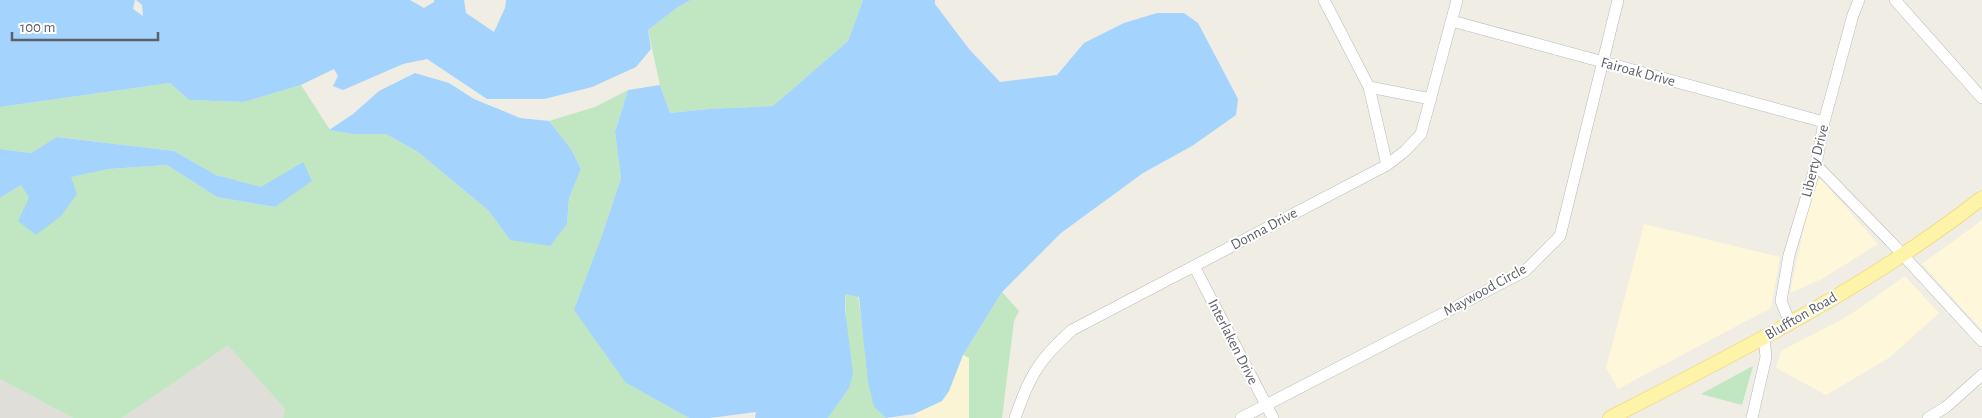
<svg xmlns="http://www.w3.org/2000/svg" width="1982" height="418" viewBox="0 0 1982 418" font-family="'Alegreya Sans',sans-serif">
	<rect width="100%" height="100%" fill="#efede4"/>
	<path fill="#fef7da" d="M 1821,179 L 1878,244 L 1822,279 L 1790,293 L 1814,181 Z
		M 1982,220 L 1982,330 L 1922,264 Z
		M 1644,224 L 1780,257 L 1771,308 L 1618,389 L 1606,368 Z
		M 1905,276 L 1939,313 L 1889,358 L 1826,395 L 1776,368 L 1781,351 L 1848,316 Z"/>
	<path fill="#e0ded8" d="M 228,344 L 285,409 L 283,418 L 122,418 Z
		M 0,379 L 73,418 L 0,418 Z"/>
	<path fill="#c1e6c2" d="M 691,0 L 863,0 L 848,41 L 773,106 L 708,109 L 670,113 L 660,85 L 648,30 L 678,7 Z
		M 170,83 L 189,100 L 244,102 L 301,85 L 330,130 L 352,134 L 386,134 L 418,152 L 489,211 L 510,240 L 567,224 L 569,198 L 581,169 L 571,149 L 549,121 L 595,107 L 628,90 L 615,132 L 621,178 L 600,241 L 626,383 L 689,418 L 283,418 L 285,409 L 228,345 L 122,418 L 73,418 L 0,379 L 0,198 L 21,185 L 29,198 L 70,177 L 109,169 L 167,165 L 217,197 L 275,207 L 303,162 L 261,188 L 216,175 L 174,151 L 58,137 L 31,153 L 0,149 L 0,107 Z
		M 1002,292 L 1019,311 L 1014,321 L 1002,418 L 969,418 L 969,358 L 963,355 Z
		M 845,294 L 858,296 L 874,407 L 886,418 L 828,418 L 849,388 Z
		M 1753,366 L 1742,405 L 1701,394 Z"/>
	<path fill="#faf3d4" d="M 963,355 L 969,358 L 969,418 L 917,418 L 914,414 L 942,400 L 949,391 Z"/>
	<path fill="#a4d3fe" d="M 0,0 L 135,0 L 133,9 L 143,16 L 142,5 L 136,0 L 410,0 L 424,8 L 434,2 L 434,0 L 464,0 L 466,13 L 494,32 L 505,8 L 506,0 L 691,0 L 678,7 L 648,30 L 651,49 L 636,67 L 592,87 L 544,99 L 487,99 L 427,59 L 403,64 L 343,90 L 333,86 L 338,76 L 334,69 L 301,85 L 244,102 L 189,100 L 170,83 L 0,107 Z
		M 863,0 L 935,0 L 935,4 L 969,49 L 1000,82 L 1057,75 L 1084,43 L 1124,23 L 1157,13 L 1184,13 L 1198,23 L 1238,99 L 1236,115 L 1192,146 L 1143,173 L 1061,233 L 1002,292 L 963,355 L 949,391 L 942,401 L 914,414 L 886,418 L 874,407 L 868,382 L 859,297 L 845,294 L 845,309 L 853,374 L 849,388 L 828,418 L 755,418 L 756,412 L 710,418 L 689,418 L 626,383 L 574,310 L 600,241 L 621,178 L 615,132 L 628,90 L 660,85 L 670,113 L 708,109 L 773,106 L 848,41 Z
		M 415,73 L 449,83 L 474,99 L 520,118 L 549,121 L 571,149 L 581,169 L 569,198 L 567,224 L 550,246 L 510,240 L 489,211 L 418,152 L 386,134 L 352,134 L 329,130 L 353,114 L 379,91 Z
		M 57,137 L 174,151 L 216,175 L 261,187 L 303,162 L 312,181 L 275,207 L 217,197 L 167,165 L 109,169 L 71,177 L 77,194 L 61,216 L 36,235 L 18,221 L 29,198 L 21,185 L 0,198 L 0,149 L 31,153 Z"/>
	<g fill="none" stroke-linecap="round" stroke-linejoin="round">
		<g stroke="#b7b9be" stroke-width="12">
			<path id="minor" d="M 1324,0 L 1369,87 L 1387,165
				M 1895,0 L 1982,98
				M 1452,21 L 1824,122
				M 1369,87 L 1431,99
				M 1816,165 L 1890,241 L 1982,341
				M 1194,266 L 1273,418
				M 1790,323 L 1781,301 L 1789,255 L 1816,165 L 1824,122 L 1853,15 L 1859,0
				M 1015,418 C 1029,377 1039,359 1072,330 L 1387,165 L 1405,151 L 1421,134 L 1457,0
				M 1241,418 L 1525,271 L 1560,236 L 1618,0
				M 1752,418 L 1766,357 L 1764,338
				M 1928,418 L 1946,407 L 1982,375"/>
		</g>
		<g stroke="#f1cd5b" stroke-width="15">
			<path id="major" d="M 1610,418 C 1738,352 1868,287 1982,198"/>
		</g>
		<use href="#minor" stroke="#fff" stroke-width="11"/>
		<use href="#major" stroke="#fef4a9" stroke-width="14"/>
	</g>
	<g text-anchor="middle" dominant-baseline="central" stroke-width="4" stroke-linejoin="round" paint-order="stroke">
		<g font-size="15" fill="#5c5f65" stroke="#fff">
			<text transform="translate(1638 72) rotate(15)">Fairoak Drive</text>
			<text transform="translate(1815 161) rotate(-76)">Liberty Drive</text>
			<text transform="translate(1264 229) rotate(-28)">Donna Drive</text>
			<text transform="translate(1485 290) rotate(-29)">Maywood Circle</text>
			<text transform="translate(1801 316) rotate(-30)">Bluffton Road</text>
			<text transform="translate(1233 342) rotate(63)">Interlaken Drive</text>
		</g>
	</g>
	<path d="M12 32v8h146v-8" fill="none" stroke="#5c5f65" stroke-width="2.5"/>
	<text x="20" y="32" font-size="15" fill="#5c5f65" stroke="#ffffff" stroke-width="4" paint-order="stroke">100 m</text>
</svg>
